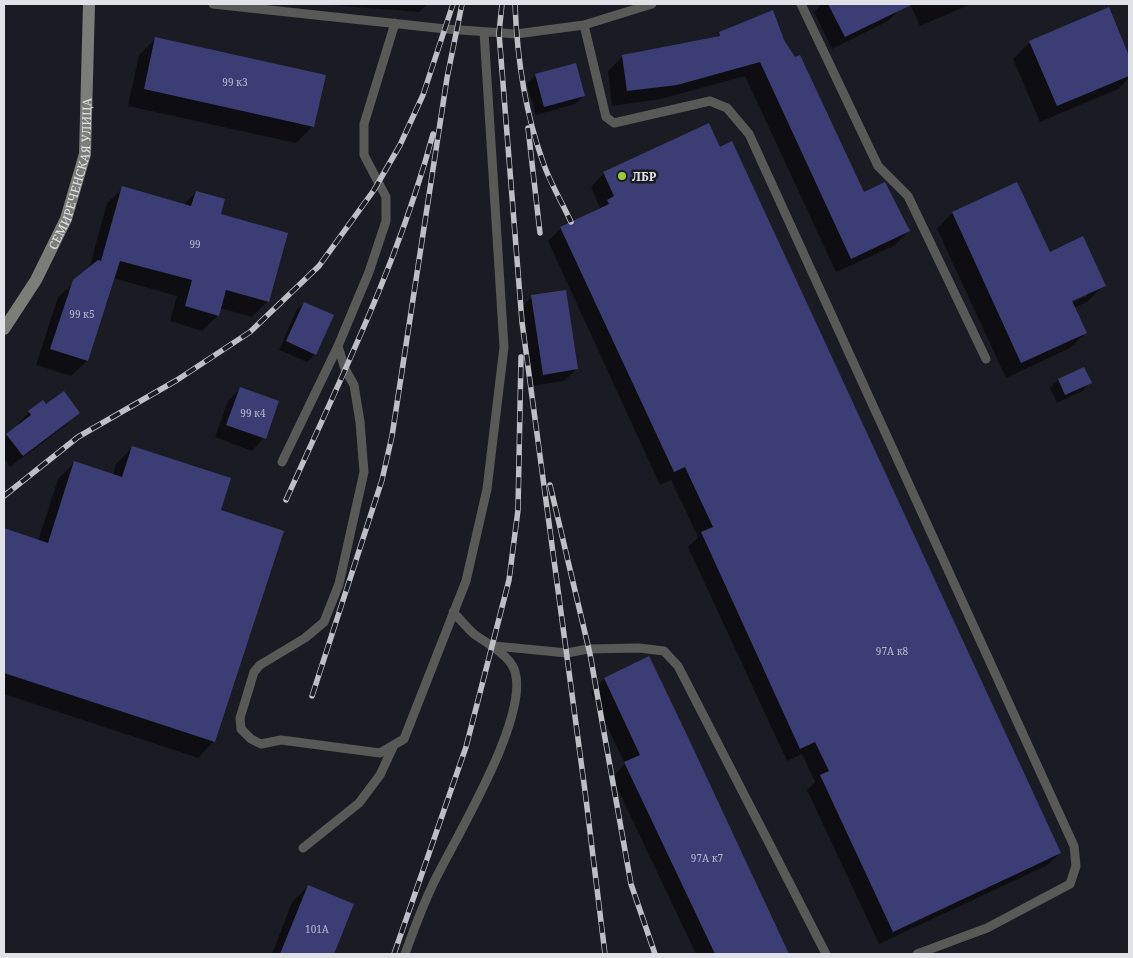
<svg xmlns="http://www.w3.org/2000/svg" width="1133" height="958" viewBox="0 0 1133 958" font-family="'Noto Serif',serif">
	<rect width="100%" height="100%" fill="#1b1c23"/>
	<path fill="#0007" fill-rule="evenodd" d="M 317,4 L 428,4 L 419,12 Z
		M 822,4 L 898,4 L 900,9 L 888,21 L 832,49 L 814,12 Z
		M 910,4 L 971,4 L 920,26 Z
		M 1108,9 L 1129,59 L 1129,78 L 1118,89 L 1040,122 L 1013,59 L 1030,42 Z
		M 720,33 L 783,40 L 863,194 L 909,231 L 894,246 L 836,272 L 745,76 L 661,99 L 612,106 L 608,71 L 623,56 L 714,39 Z
		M 156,38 L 313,126 L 296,143 L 128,106 L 139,55 Z
		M 535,75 L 584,96 L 575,104 L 536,115 L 527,84 Z
		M 604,173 L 1060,853 L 1046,866 L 879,944 L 807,790 L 815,782 L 802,754 L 787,761 L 688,547 L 698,537 L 671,480 L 660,485 L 548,241 L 561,228 L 600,208 L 591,187 Z
		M 1016,183 L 1049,253 L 1104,285 L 1088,301 L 1074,308 L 1086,332 L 1070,348 L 1006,378 L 937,229 L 952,213 ZM 1087,293 L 1087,296 L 1067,305 L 1066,303 Z
		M 123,188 L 183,205 L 196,192 L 220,215 L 268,301 L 252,317 L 220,308 L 218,315 L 202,331 L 170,321 L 177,296 L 113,278 L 87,361 L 71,376 L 36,365 L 58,297 L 89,269 L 107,203 Z
		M 532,297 L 577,369 L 564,381 L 531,386 L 519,309 Z
		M 304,303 L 315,354 L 307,362 L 279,350 L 296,311 Z
		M 1084,368 L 1090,383 L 1082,391 L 1057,403 L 1050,388 L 1058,380 Z
		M 241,388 L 264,438 L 252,451 L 215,437 L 228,401 Z
		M 43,402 L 46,406 L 78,413 L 66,425 L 10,467 L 4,459 L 4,438 L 18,427 L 17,425 L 29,412 Z
		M 133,447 L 219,511 L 214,741 L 198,758 L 4,694 L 4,530 L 38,541 L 58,479 L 74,463 L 113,475 L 116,464 Z
		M 649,658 L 788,954 L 696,954 L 612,777 L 625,764 L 591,692 L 604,679 Z
		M 308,886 L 353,904 L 333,954 L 272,954 L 292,902 Z"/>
	<path fill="#3d3d76" d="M 828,4 L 913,4 L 845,37 Z
		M 1109,7 L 1129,56 L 1129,76 L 1057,106 L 1029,41 Z
		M 773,10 L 784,40 L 795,57 L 800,55 L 864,192 L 885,182 L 910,231 L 851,259 L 760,62 L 677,85 L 627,91 L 622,55 L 720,36 L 719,32 Z
		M 155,37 L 326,75 L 314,127 L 144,89 Z
		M 576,63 L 585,96 L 544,107 L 535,74 Z
		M 709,123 L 720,147 L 732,141 L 1061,853 L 893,932 L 820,775 L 829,771 L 815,742 L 800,749 L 701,532 L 713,527 L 685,467 L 674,472 L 560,227 L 609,204 L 607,200 L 614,196 L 603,172 Z
		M 1017,182 L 1050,252 L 1083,236 L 1106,286 L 1072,301 L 1087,333 L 1021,363 L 952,212 Z
		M 122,186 L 191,206 L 196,191 L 225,199 L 221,214 L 288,233 L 269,302 L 226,290 L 219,316 L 185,306 L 192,280 L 120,261 L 88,361 L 50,349 L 73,280 L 98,260 L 101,261 Z
		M 566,290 L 578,369 L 543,375 L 531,295 Z
		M 304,302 L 334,315 L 316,355 L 286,341 Z
		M 1084,367 L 1092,383 L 1065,395 L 1058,379 Z
		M 240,387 L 279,401 L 266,439 L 226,425 Z
		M 64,391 L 80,413 L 23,456 L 6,434 L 31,415 L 28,411 L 43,400 L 46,404 Z
		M 132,446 L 231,478 L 221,510 L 284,531 L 215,742 L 4,673 L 4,528 L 48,543 L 74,461 L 122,477 Z
		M 649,656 L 686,733 L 789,954 L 715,954 L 624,762 L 640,755 L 604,678 Z
		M 308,885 L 354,904 L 334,954 L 280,954 Z"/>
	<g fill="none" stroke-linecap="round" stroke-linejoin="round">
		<path stroke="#595a57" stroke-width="9" d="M 213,4 L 446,29 L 516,34 L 584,25 L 652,4
			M 801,4 L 878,166 L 908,196 L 986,359
			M 395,23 L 364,124 L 364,155 L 386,197 L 386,221 L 369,272 L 338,346 L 345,369 L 354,385 L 360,422 L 364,472 L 339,584 L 324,622 L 305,638 L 260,665 L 254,672 L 240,718 L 241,729 L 251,739 L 261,744 L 281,740 L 380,753 L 404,739 L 466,581 L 487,489 L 504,347 L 484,32
			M 584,25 L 606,117 L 614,123 L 710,101 L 727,108 L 749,134 L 1074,846 L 1076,866 L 1070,884 L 987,928 L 917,954
			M 282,462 L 338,346
			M 494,646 L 567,653 L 588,649 L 639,648 L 664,651 L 678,666 L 826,954
			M 303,848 L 359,803 L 380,775 L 393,747
			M 405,954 C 414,929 423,904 435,880 C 456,837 532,713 514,669 C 509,655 486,643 474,634 C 467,628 460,619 453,612"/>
		<path stroke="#7b7e78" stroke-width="12" id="s1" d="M 4,329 L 36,280 L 66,219 L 85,154 L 89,4"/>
		<g stroke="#bebfc4" stroke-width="5.5">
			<path id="rail" d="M 502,4 L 499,33 L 522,322 L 585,791 L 605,954
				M 515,4 C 517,57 525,112 543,162 C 550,183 562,202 571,222
				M 528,128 L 540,233
				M 550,485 L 590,654 L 631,884 L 655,954
				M 4,496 L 78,437 L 177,380 L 250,332 L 319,266 L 374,190 L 400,145 L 423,95 L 453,4
				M 286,500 C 340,380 399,261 433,134
				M 312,696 L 382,480 L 392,436 L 447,78 L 462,4
				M 394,954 L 466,747 L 509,580 L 518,510 L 521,357"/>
		</g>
		<use href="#rail" stroke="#1b1c23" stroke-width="4" stroke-dasharray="11" stroke-linecap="butt"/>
	</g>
	<circle fill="#98cb36" stroke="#1b1c23" stroke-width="2" cx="622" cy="176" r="5"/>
	<g text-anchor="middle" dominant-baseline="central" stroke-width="5" stroke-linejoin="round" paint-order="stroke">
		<g font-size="10" fill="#b8b9cb">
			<text x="235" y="82">99 к3</text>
			<text x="195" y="244">99</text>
			<text x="82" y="314">99 к5</text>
			<text x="253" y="413">99 к4</text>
			<text x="892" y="651">97А к8</text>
			<text x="707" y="858">97А к7</text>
			<text x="317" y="929">101А</text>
		</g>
		<g font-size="12" fill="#e1e2e7" stroke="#1b1c23">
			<text stroke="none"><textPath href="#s1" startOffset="172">СЕМИРЕЧЕНСКАЯ УЛИЦА</textPath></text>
		</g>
		<g font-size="12" font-weight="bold" fill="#e1e2e7" stroke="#1b1c23" text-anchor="start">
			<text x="632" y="176">ЛБР</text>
		</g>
	</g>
	<rect width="1133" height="958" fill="none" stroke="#e1e2e7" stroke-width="10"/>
</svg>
